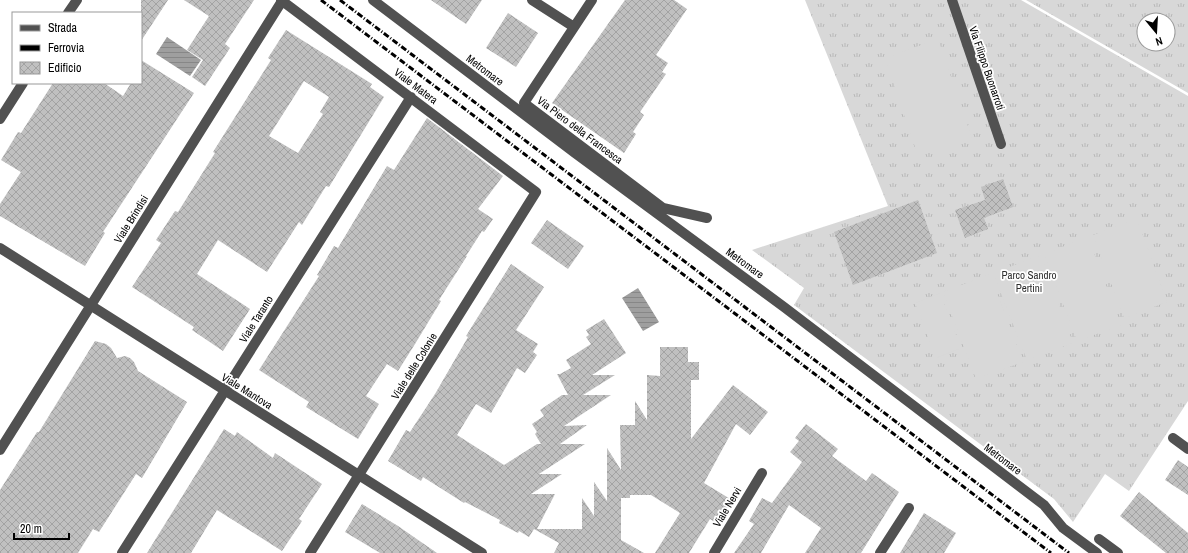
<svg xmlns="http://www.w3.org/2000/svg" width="1188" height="553" viewBox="0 0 1188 553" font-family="'Archivo Narrow',sans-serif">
	<defs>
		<pattern id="grass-tufts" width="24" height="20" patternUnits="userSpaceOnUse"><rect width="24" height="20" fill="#d8d8d8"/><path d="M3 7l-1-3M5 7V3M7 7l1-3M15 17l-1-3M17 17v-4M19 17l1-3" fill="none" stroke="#b8b8b8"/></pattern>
		<pattern id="water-rules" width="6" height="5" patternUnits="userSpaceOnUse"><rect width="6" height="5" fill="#9f9f9f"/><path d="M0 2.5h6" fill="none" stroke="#878787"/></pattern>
		<pattern id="building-cross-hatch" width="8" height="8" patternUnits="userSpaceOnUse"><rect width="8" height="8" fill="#c0c0c0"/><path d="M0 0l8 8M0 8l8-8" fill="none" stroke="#a3a3a3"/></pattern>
	</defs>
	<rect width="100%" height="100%" fill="#fff"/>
	<path fill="url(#grass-tufts)" fill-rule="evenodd" d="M 805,0 L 1021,0 L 1188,96 L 1188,401 L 1129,491 L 1105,474 L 1073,522 L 1054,499 L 794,305 L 804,288 L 752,250 L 888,206 Z
		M 1026,0 L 1188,0 L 1188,93 ZM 1144,20 L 1168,20 L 1168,44 L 1144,44 Z"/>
	<path fill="#d8d8d8" d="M 938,39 L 972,138 L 918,156 L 885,58 Z
		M 1137,219 L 1167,302 L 1124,318 L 1093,235 Z
		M 1088,237 L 1121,325 L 1077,341 L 1044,254 Z
		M 1041,255 L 1073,343 L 1027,360 L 993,273 Z
		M 990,274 L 1023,362 L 976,379 L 943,292 Z
		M 940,293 L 961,348 L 936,358 L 915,303 Z"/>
	<path fill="url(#water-rules)" d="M 167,37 L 201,60 L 190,76 L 156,54 Z
		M 638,288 L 659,322 L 643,331 L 622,298 Z"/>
	<path fill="url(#building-cross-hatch)" fill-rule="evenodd" d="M 141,0 L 168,0 L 141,41 Z
		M 184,0 L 254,0 L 225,44 L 230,48 L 205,86 L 192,77 L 203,60 L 187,50 L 209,16 Z
		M 431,0 L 482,0 L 466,24 Z
		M 625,0 L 674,0 L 687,9 L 656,55 L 668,63 L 662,72 L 666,74 L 640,112 L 644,115 L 633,132 L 636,134 L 624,153 L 552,103 Z
		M 508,13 L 538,33 L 516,67 L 486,48 Z
		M 286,30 L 372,84 L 370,87 L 384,97 L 329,187 L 326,186 L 302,225 L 299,222 L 267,272 L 218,240 L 197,274 L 250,309 L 223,351 L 192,330 L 194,327 L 132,287 L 161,243 L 156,240 L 175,211 L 178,212 L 215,153 L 213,152 L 271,60 L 268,58 ZM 304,81 L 329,97 L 320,112 L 323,114 L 298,153 L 269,136 Z
		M 141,60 L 194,93 L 103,232 L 105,233 L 85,266 L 0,216 L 0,204 L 21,172 L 1,160 L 18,132 L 21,133 L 53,83 L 104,83 L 123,96 L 131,83 L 141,83 Z
		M 427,118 L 503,176 L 478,209 L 493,219 L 484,232 L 482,231 L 466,256 L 467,256 L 439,300 L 441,301 L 415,344 L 398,371 L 387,364 L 366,396 L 379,404 L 358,439 L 306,407 L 309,402 L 259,370 L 319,276 L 317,275 L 334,246 L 338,248 L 387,166 L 394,170 Z
		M 1003,179 L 1013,207 L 984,218 L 988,229 L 965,238 L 955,210 L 985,200 L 981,187 Z
		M 918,200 L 937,253 L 853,285 L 834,232 Z
		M 547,220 L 584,246 L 568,269 L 531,243 Z
		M 511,264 L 544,287 L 516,330 L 538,344 L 533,352 L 537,355 L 525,373 L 517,368 L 491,413 L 476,404 L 457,435 L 504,465 L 537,444 L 541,444 L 535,434 L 537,432 L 532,424 L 544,416 L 540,410 L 562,395 L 568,395 L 557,374 L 560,374 L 571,368 L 566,360 L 591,344 L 586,337 L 589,335 L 586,330 L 604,319 L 626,353 L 592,375 L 615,375 L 583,395 L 611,395 L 564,426 L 587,425 L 560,444 L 585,444 L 539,474 L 562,474 L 531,494 L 555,494 L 537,529 L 582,529 L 582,498 L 594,516 L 594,482 L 607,501 L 607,448 L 621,470 L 620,425 L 635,425 L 635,401 L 647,420 L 647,375 L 660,376 L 660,347 L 688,347 L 688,362 L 699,362 L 699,380 L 691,380 L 691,439 L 733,385 L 768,412 L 750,435 L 736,424 L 704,483 L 732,500 L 718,524 L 710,519 L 689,553 L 655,553 L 680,513 L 651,495 L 630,495 L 630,498 L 621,498 L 621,540 L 644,553 L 554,553 L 559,543 L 534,529 L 529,537 L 519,531 L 518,533 L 499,523 L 500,520 L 465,502 L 464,503 L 423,477 L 421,481 L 388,461 L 406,430 L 410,432 L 435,394 L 468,337 L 466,336 Z
		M 95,341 L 106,344 L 111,348 L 117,358 L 125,356 L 130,358 L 134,362 L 138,371 L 187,402 L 142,478 L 136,474 L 99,532 L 93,529 L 78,553 L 0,553 L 0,490 L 37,432 L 39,432 Z
		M 806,424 L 838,449 L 832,456 L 866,481 L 872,473 L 899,492 L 861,553 L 805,553 L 821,528 L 789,505 L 761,553 L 734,553 L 754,524 L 749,521 L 762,498 L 772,503 L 802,462 L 790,452 L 799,441 L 795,438 Z
		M 224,429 L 235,436 L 237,432 L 273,458 L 275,453 L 322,484 L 299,519 L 302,521 L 282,551 L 217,510 L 191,553 L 147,553 Z
		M 1178,460 L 1188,467 L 1188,495 L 1165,480 Z
		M 1139,492 L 1188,533 L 1188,553 L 1166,553 L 1120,516 Z
		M 362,504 L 398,526 L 437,553 L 380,553 L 345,532 Z
		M 924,513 L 956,533 L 944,553 L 900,553 Z"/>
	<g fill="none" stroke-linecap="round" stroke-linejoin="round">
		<path stroke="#515151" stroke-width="10" d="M 281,0 L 536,192 L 310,553
			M 373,0 L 575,153 L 784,307 L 1044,505 L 1063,528 L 1097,553
			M 532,0 L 574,27
			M 592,0 L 524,103 L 663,208 L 707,218
			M 952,0 L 1001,144
			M 68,13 L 77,0
			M 0,119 L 23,83
			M 0,248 L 482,553
			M 1173,438 L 1188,449
			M 0,450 L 282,1
			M 1099,539 L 1118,553
			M 122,553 L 411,97
			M 714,553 L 762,473
			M 880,553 L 909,508"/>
		<path stroke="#000" stroke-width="3" stroke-dasharray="6 2 1 2" stroke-linecap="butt" d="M 321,0 L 1051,553
			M 340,0 L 1069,553"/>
	</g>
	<g text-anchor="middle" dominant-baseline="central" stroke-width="3.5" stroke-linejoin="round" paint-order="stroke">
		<g font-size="11" fill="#000" stroke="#fff">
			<text transform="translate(987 68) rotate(71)">Via Filippo Buonarroti</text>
			<text transform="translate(485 70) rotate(37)">Metromare</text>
			<text transform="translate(416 86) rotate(37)">Viale Matera</text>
			<text transform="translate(580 130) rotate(37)">Via Piero della Francesca</text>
			<text transform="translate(131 219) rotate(-58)">Viale Brindisi</text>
			<text transform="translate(745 263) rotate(36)">Metromare</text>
			<text transform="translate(256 319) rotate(-58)">Viale Taranto</text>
			<text transform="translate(414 366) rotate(-58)">Viale delle Colonie</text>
			<text transform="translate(247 391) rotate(32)">Viale Mantova</text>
			<text transform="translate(1003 459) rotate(37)">Metromare</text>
			<text transform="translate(727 507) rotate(-59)">Viale Nervi</text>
		</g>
		<g font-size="11" fill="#2f2f2f" stroke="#fff">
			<text x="1029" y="275">Parco Sandro<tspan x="1029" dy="13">Pertini</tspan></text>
		</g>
	</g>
	<rect x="12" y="12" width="130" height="72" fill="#ffffff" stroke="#999999"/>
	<rect x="20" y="25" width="20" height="6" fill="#515151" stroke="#999999"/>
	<text x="48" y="32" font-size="12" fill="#000000">Strada</text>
	<rect x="20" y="45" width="20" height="6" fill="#000000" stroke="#999999"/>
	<text x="48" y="52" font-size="12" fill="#000000">Ferrovia</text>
	<rect x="20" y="62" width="20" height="12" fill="url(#building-cross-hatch)" stroke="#999999"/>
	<text x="48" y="72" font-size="12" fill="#000000">Edificio</text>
	<g transform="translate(1156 32) rotate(162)"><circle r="19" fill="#ffffff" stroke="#999999"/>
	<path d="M0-3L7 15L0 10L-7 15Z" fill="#000000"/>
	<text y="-6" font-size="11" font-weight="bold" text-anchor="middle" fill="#000000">N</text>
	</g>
	<path d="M14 533v6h55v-6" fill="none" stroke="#000000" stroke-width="2"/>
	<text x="20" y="533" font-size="12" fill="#000000" stroke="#ffffff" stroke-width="3" paint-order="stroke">20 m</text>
</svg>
